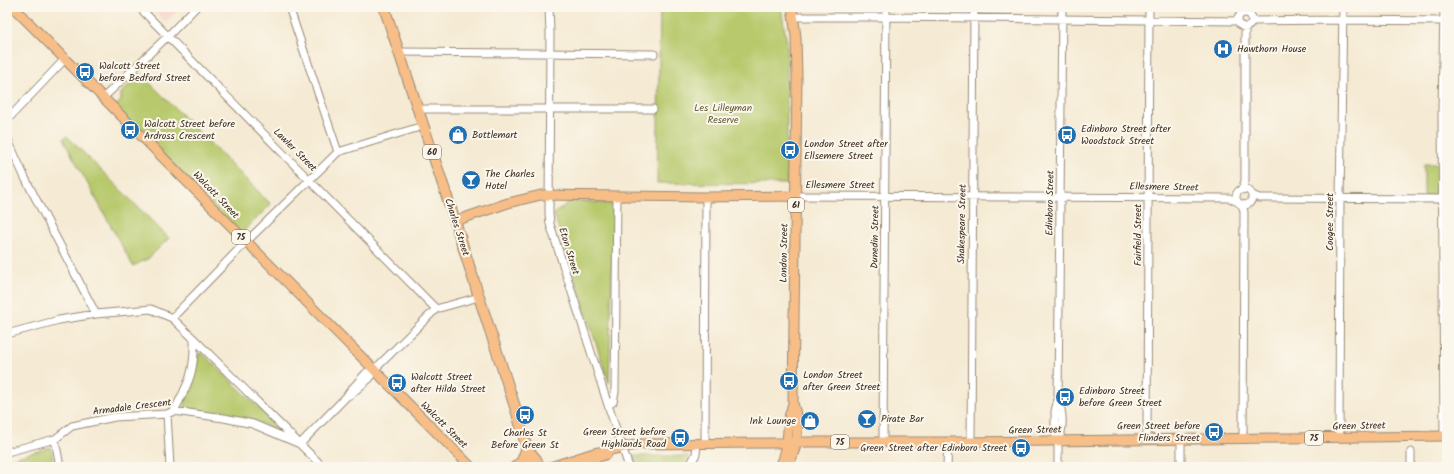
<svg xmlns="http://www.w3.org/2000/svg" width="1454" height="474" viewBox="0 0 1454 474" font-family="Kalam,sans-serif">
	<rect width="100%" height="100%" fill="#fbf7ec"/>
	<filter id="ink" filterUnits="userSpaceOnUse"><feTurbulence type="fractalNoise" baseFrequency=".025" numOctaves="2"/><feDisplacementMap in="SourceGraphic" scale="8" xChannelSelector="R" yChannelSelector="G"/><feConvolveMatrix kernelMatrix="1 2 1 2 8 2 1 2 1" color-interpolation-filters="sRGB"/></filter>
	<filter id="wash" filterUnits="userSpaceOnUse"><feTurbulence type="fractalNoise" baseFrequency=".012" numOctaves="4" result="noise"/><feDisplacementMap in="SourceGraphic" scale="16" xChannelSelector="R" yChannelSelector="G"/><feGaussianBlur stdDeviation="0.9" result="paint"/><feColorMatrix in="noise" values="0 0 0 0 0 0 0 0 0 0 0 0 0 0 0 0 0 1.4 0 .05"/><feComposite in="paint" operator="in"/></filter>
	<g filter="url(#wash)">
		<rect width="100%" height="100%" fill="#f5ead3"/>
		<path fill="#f7d1c7" d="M 151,7 L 181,7 L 166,22 Z"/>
		<path fill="#b7c96c" stroke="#797a45" d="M 660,7 L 781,7 L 787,44 L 787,184 L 657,183 Z
			M 140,73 L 271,204 L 241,234 L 114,107 L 121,101 L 121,93 Z
			M 67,136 L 169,238 L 149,258 L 133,266 L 63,139 Z
			M 1424,164 L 1441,164 L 1440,191 L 1434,196 L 1424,196 Z
			M 570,201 L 614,203 L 609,383 L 554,214 Z
			M 199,353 L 203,354 L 283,431 L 281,433 C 270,427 259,422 247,419 C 226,414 205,414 185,408 C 184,394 194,382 196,369 C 197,363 197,359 199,353 Z
			M 51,447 L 54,467 L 7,467 L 7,460 Z
			M 634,456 L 689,456 L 683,467 L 637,467 Z"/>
	</g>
	<g filter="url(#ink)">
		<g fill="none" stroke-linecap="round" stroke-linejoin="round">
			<g stroke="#988a78" stroke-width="9">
				<path id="minor" d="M 139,7 L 436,309
					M 289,7 L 338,152
					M 549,7 L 550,33 L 549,213 L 550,224 L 608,405 L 629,467
					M 1444,7 L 1442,110 L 1444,436
					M1238 20a7 7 0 1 1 14 0a7 7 0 1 1-14 0Z
					M 793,17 L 886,17 L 1238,21
					M 1252,21 L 1343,20 L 1444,21
					M 399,52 L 654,54
					M 103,98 L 168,36 L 196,7
					M 418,110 L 425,109 L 653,109
					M 7,120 L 65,59
					M 7,138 L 25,178 L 96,314
					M1236 197a8 8 0 1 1 16 0a8 8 0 1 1-16 0Z
					M 1242,190 L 1245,181 L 1245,28
					M 1252,195 L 1259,198 L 1447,199
					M 796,196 L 1229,198 L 1238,202
					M 1242,204 L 1244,212 L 1243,438
					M 172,318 L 242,246 L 338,152 L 423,126
					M 7,334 L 59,320 L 96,314 L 151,309 L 172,318 L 194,339 C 195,372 189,382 174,411
					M 194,339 L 323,467
					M 350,395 L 370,378 L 373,369
					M 608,405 L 613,402 L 615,392 L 617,196
					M 167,414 L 170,467
					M 1339,437 L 1340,199 L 1343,7
					M 55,439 L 60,467
					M 1147,439 L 1149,7
					M 1058,441 C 1064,428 1063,413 1058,399
					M 971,442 L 974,7
					M 883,443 L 886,7
					M 300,444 L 346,397 L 350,391 L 366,373 L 379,365 L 436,309 L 479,297
					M 705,444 L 706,197
					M 7,452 L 55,439 L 72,426 L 115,417 L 167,414 L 174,411 L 224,418 L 253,424 L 300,444
					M 689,467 L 696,454 L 697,444
					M 947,467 L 948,442
					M 1058,467 L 1058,441 L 1055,433 L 1055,411 L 1058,399 L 1062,7
					M 1181,467 L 1181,439
					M 1411,467 L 1411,452"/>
			</g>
			<g stroke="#988a78" stroke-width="11">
				<path id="major" d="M 13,7 L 471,467
					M 455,221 L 508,203 L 541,195 L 706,197 L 796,196
					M 550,467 L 594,453 L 641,444 L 774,443 L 809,442 L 964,442 L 1447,436
					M 571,467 L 607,454
					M 780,467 C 788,451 787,437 789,419 C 789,414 792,409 793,403 L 797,77 L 796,37 L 792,7
					M 787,467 C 799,447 800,425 793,403"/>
			</g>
			<g stroke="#988a78" stroke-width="12">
				<path id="highway" d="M 384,7 L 455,221 L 479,297 L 517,413 L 527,449 L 529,467
					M 527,449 L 536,459 L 539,467
					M 515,467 L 522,461 L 526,450"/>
			</g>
			<use href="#minor" stroke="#fff" stroke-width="7"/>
			<use href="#major" stroke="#f7be87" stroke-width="9"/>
			<use href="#highway" stroke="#f7be87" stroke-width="10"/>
		</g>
	</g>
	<defs>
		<g id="hospital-disc" transform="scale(1)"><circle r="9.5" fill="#1f6fb2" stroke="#fbf7ec"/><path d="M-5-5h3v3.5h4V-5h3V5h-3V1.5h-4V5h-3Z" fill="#fff"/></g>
		<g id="bus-disc" transform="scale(1)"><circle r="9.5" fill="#1f6fb2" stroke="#fbf7ec"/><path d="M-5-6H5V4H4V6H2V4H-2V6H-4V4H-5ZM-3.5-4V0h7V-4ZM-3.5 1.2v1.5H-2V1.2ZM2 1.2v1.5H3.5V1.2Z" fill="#fff"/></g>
		<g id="shop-disc" transform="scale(1)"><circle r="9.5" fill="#1f6fb2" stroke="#fbf7ec"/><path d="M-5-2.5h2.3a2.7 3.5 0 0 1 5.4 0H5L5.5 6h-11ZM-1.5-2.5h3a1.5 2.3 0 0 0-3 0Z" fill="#fff"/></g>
		<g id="bar-disc" transform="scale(1)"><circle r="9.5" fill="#1f6fb2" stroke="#fbf7ec"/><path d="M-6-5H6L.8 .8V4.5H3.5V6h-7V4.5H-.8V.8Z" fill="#fff"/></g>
	</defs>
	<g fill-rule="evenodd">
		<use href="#hospital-disc" x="1223" y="49"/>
		<use href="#bus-disc" x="85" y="72"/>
		<use href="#bus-disc" x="130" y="130"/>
		<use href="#shop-disc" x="458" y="135"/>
		<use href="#bus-disc" x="1067" y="135"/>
		<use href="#bus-disc" x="790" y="150"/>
		<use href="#bar-disc" x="471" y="180"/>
		<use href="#bus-disc" x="789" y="381"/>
		<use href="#bus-disc" x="397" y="383"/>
		<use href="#bus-disc" x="1065" y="397"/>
		<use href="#bus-disc" x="525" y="415"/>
		<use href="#bar-disc" x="867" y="419"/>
		<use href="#shop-disc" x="810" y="421"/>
		<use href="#bus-disc" x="1214" y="432"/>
		<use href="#bus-disc" x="680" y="438"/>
		<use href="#bus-disc" x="1021" y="448"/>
	</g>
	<g text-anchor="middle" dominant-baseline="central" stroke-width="4" stroke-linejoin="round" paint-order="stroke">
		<g fill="#fbf7ec" stroke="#75685c" stroke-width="1">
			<rect x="423" y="145" width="18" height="14" rx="3"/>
			<rect x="788" y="198" width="16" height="14" rx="3"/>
			<rect x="232" y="230" width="18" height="14" rx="3"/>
			<rect x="1305" y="431" width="18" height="14" rx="3"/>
			<rect x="831" y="435" width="18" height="14" rx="3"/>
		</g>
		<g font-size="9" font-weight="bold" fill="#3b2a1e">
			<text x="432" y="152">60</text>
			<text x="796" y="205">61</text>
			<text x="241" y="237">75</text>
			<text x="1314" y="438">75</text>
			<text x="840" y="442">75</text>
		</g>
		<g font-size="10" fill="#3b2a1e" stroke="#fbf7ec" text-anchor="start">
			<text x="1237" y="49">Hawthorn House</text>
			<text x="99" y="66">Walcott Street<tspan x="99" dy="12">before Bedford Street</tspan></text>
			<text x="144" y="124">Walcott Street before<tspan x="144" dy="12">Ardross Crescent</tspan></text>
			<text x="1081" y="129">Edinboro Street after<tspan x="1081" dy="12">Woodstock Street</tspan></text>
			<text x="472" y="135">Bottlemart</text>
			<text x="804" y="144">London Street after<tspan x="804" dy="12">Ellsemere Street</tspan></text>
			<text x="485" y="174">The Charles<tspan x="485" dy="12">Hotel</tspan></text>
			<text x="803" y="375">London Street<tspan x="803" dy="12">after Green Street</tspan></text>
			<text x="411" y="377">Walcott Street<tspan x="411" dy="12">after Hilda Street</tspan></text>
			<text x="1079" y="391">Edinboro Street<tspan x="1079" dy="12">before Green Street</tspan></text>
			<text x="881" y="419">Pirate Bar</text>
			<text x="796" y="421" text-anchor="end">Ink Lounge</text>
			<text x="1200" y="426" text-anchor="end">Green Street before<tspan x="1200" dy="12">Flinders Street</tspan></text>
			<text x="666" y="432" text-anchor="end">Green Street before<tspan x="666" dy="12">Highlands Road</tspan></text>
			<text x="525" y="433" text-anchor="middle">Charles St<tspan x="525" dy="12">Before Green St</tspan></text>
			<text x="1007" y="448" text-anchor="end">Green Street after Edinboro Street</text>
		</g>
		<g font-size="10" fill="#605a35" stroke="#fbf7ec">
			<text x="723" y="108">Les Lilleyman<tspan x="723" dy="12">Reserve</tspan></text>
		</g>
		<g font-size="10" fill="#3b2a1e" stroke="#fbf7ec">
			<text transform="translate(295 150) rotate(45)">Lawler Street</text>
			<text x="840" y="185">Ellesmere Street</text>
			<text transform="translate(1164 187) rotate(1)">Ellesmere Street</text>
			<text transform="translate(216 195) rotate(46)">Walcott Street</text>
			<text transform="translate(1050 203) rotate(-89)">Edinboro Street</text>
			<text transform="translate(1330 222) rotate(-90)">Coogee Street</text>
			<text transform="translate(962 224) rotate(-89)">Shakespeare Street</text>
			<text transform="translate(457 227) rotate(72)">Charles Street</text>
			<text transform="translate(1138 235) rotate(-90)">Fairfield Street</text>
			<text transform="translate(875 237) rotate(-89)">Dunedin Street</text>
			<text transform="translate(569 251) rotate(73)">Eton Street</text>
			<text transform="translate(784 253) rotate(-89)">London Street</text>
			<text transform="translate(132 407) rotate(-7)">Armadale Crescent</text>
			<text transform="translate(444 425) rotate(45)">Walcott Street</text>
			<text transform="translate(1359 426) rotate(-1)">Green Street</text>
			<text transform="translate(1035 430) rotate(-1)">Green Street</text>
		</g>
	</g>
	<rect width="1454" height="474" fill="none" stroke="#fbf7ec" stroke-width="24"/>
</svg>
